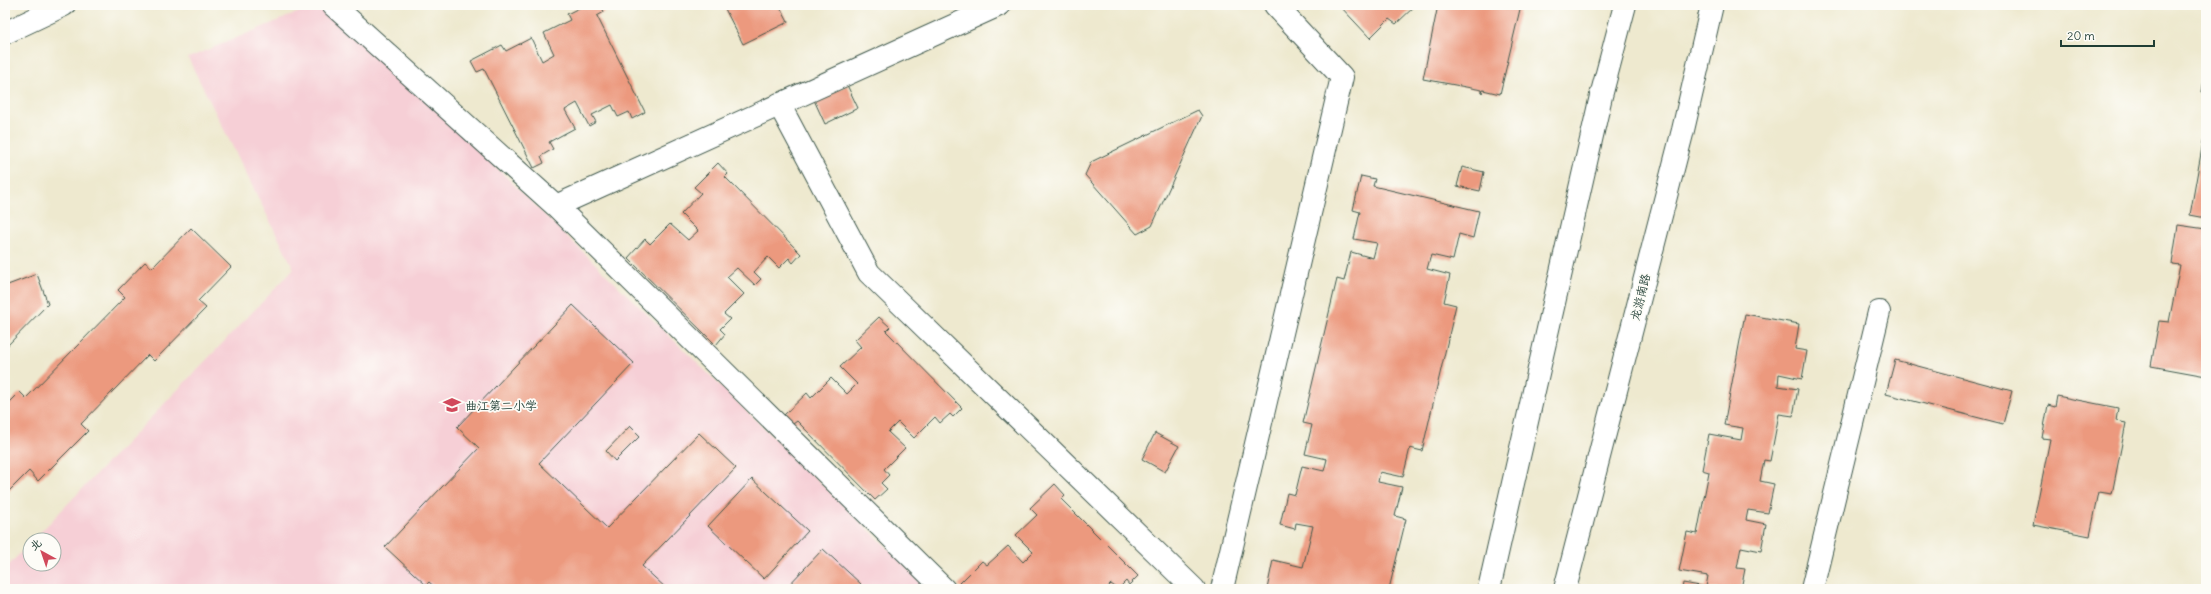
<svg xmlns="http://www.w3.org/2000/svg" width="2211" height="594" viewBox="0 0 2211 594" font-family="Delius,'LXGW WenKai TC',sans-serif">
	<rect width="100%" height="100%" fill="#fdfcf7"/>
	<filter id="ink" filterUnits="userSpaceOnUse"><feTurbulence type="fractalNoise" baseFrequency=".025" numOctaves="2"/><feDisplacementMap in="SourceGraphic" scale="8" xChannelSelector="R" yChannelSelector="G"/><feConvolveMatrix kernelMatrix="1 2 1 2 8 2 1 2 1" color-interpolation-filters="sRGB"/></filter>
	<filter id="wash" filterUnits="userSpaceOnUse"><feTurbulence type="fractalNoise" baseFrequency=".012" numOctaves="4" result="noise"/><feDisplacementMap in="SourceGraphic" scale="16" xChannelSelector="R" yChannelSelector="G"/><feGaussianBlur stdDeviation="0.9" result="paint"/><feColorMatrix in="noise" values="0 0 0 0 0 0 0 0 0 0 0 0 0 0 0 0 0 1.4 0 .05"/><feComposite in="paint" operator="in"/></filter>
	<g filter="url(#wash)">
		<rect width="100%" height="100%" fill="#eee9cf"/>
		<path fill="#f6cfd6" d="M 316,5 L 329,5 L 930,589 L 5,589 L 5,569 L 30,543 L 30,564 L 54,564 L 54,540 L 33,540 L 294,269 L 188,58 Z"/>
		<g id="blocks">
			<path fill="#ec997e" d="M 585,5 L 601,5 L 604,12 L 597,16 L 645,112 L 632,119 L 629,112 L 618,117 L 612,105 L 592,115 L 596,122 L 589,126 L 577,103 L 565,110 L 575,128 L 549,142 L 553,149 L 541,156 L 544,163 L 534,168 L 484,69 L 477,72 L 471,61 L 502,45 L 506,51 L 531,38 L 542,61 L 554,54 L 544,33 L 570,20 L 567,14 Z
				M 723,5 L 779,5 L 788,22 L 743,44 Z
				M 1339,5 L 1416,5 L 1396,24 L 1389,19 L 1370,38 Z
				M 1438,5 L 1521,5 L 1500,94 L 1483,90 L 1482,93 L 1482,90 L 1423,79 Z
				M 2205,73 L 2206,73 L 2206,93 L 2202,92 Z
				M 847,85 L 858,108 L 825,124 L 814,100 Z
				M 1198,110 L 1202,116 L 1152,226 L 1137,234 L 1085,175 L 1091,162 Z
				M 2205,131 L 2206,131 L 2206,218 L 2190,215 Z
				M 718,163 L 728,174 L 725,177 L 801,254 L 793,263 L 789,258 L 779,268 L 768,257 L 754,272 L 761,279 L 755,285 L 737,268 L 727,277 L 744,294 L 724,314 L 730,319 L 720,329 L 725,334 L 716,345 L 628,258 L 645,239 L 650,244 L 670,224 L 688,240 L 698,231 L 681,214 L 701,193 L 694,187 Z
				M 1462,167 L 1484,172 L 1480,191 L 1457,186 Z
				M 1361,176 L 1375,179 L 1373,186 L 1479,211 L 1473,238 L 1459,234 L 1453,260 L 1431,255 L 1427,269 L 1450,275 L 1444,302 L 1456,305 L 1422,451 L 1410,448 L 1403,477 L 1380,472 L 1378,482 L 1402,487 L 1395,516 L 1406,519 L 1389,589 L 1267,589 L 1273,560 L 1303,567 L 1313,526 L 1296,523 L 1295,529 L 1280,525 L 1287,493 L 1295,495 L 1302,466 L 1324,471 L 1327,459 L 1305,454 L 1312,425 L 1303,423 L 1337,279 L 1344,281 L 1351,252 L 1373,258 L 1377,243 L 1354,239 L 1360,212 L 1353,210 Z
				M 2178,225 L 2206,229 L 2206,376 L 2151,366 L 2159,321 L 2169,322 L 2180,265 L 2172,264 Z
				M 191,228 L 231,267 L 198,301 L 206,308 L 154,361 L 148,355 L 81,424 L 88,431 L 38,481 L 29,471 L 5,495 L 5,407 L 20,392 L 26,398 L 125,297 L 118,290 L 145,262 L 152,268 Z
				M 37,274 L 48,304 L 5,348 L 5,286 Z
				M 573,305 L 634,363 L 539,463 L 607,528 L 699,433 L 736,468 L 642,566 L 667,589 L 437,589 L 429,582 L 426,585 L 385,547 L 479,448 L 457,427 Z
				M 1745,314 L 1799,324 L 1795,349 L 1807,351 L 1802,379 L 1779,374 L 1778,386 L 1798,389 L 1793,416 L 1779,414 L 1770,461 L 1764,460 L 1760,481 L 1774,484 L 1768,513 L 1748,510 L 1746,520 L 1766,524 L 1761,551 L 1741,547 L 1737,568 L 1745,569 L 1741,589 L 1682,589 L 1683,583 L 1706,587 L 1708,576 L 1679,571 L 1687,532 L 1697,534 L 1709,472 L 1702,470 L 1709,434 L 1741,440 L 1743,428 L 1724,425 Z
				M 879,317 L 890,327 L 886,331 L 962,408 L 953,417 L 950,414 L 940,423 L 935,417 L 914,438 L 898,422 L 888,432 L 905,448 L 884,469 L 889,475 L 881,483 L 887,489 L 875,500 L 797,421 L 793,424 L 784,415 L 807,393 L 811,398 L 831,378 L 847,394 L 857,384 L 840,367 L 861,347 L 855,340 Z
				M 1895,360 L 2012,391 L 2003,424 L 1886,394 Z
				M 2057,396 L 2118,408 L 2116,421 L 2126,423 L 2112,494 L 2099,492 L 2090,536 L 2033,525 L 2050,439 L 2042,438 L 2048,405 L 2055,407 Z
				M 630,426 L 640,436 L 615,461 L 606,451 Z
				M 1155,433 L 1179,446 L 1165,472 L 1142,459 Z
				M 752,479 L 808,531 L 764,579 L 708,526 Z
				M 1055,484 L 1065,495 L 1061,499 L 1138,576 L 1129,585 L 1126,581 L 1118,589 L 1111,584 L 1106,589 L 962,589 L 958,585 L 982,561 L 987,565 L 1008,546 L 1023,562 L 1033,552 L 1016,535 L 1037,515 L 1030,508 Z
				M 823,549 L 861,584 L 856,589 L 785,589 Z"/>
		</g>
	</g>
	<g filter="url(#ink)">
		<use href="#blocks" fill-opacity="0" stroke="#3e574b" stroke-width="1"/>
		<g fill="none" stroke-linecap="round" stroke-linejoin="round">
			<g stroke="#3e574b" stroke-width="24">
				<path id="minor" d="M 333,5 L 556,206 L 944,589
					M 779,104 L 869,273 L 1194,589
					M 556,206 L 999,5
					M 1222,589 L 1342,77 L 1275,5
					M 1812,589 L 1879,312"/>
			</g>
			<g stroke="#3e574b" stroke-width="24">
				<path id="major" d="M 5,33 L 64,5
					M 1489,589 L 1601,96 L 1625,5
					M 1565,589 L 1683,130 L 1712,5"/>
			</g>
			<use href="#minor" stroke="#fff" stroke-width="22"/>
			<use href="#major" stroke="#fff" stroke-width="22"/>
		</g>
	</g>
	<defs>
		<g id="school-bare" transform="scale(1.38)"><path d="M0-5L7-2L0 1L-7-2ZM-4 1L0 2.5L4 1V4Q0 6-4 4Z" fill="#d1495b" stroke="#fdfcf7" stroke-width="2.5" paint-order="stroke"/></g>
	</defs>
	<g fill-rule="evenodd">
		<use href="#school-bare" x="452" y="405"/>
	</g>
	<g text-anchor="middle" dominant-baseline="central" stroke-width="3.5" stroke-linejoin="round" paint-order="stroke">
		<g font-size="12" fill="#1f3d34" stroke="#fdfcf7">
			<text transform="translate(1640 297) rotate(-76)">龙游南路</text>
		</g>
		<g font-size="12" fill="#1f3d34" stroke="#fdfcf7" text-anchor="start">
			<text x="465" y="405">曲江第二小学</text>
		</g>
	</g>
	<rect width="2211" height="594" fill="none" stroke="#fdfcf7" stroke-width="20"/>
	<g transform="translate(42 552) rotate(320)"><circle r="19" fill="#fdfcf7" stroke="#a4b0a9"/>
	<path d="M0-3L7 15L0 10L-7 15Z" fill="#d1495b"/>
	<text y="-6" font-size="11" font-weight="bold" text-anchor="middle" fill="#1f3d34">北</text>
	</g>
	<path d="M2061 40v6h93v-6" fill="none" stroke="#1f3d34" stroke-width="2"/>
	<text x="2067" y="40" font-size="12" fill="#1f3d34" stroke="#fdfcf7" stroke-width="3" paint-order="stroke">20 m</text>
</svg>
